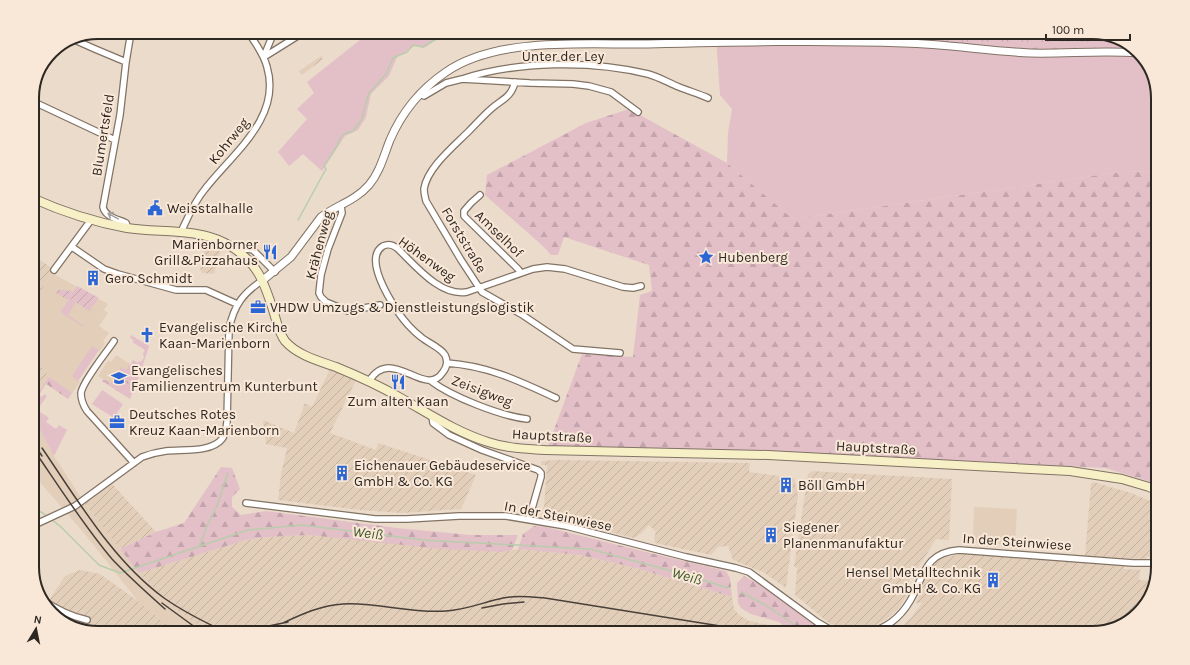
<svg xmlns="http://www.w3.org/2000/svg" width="1190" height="665" viewBox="0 0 1190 665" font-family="Karla,sans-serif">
	<defs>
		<pattern id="industrial-furrows" width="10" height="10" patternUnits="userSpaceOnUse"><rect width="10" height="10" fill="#e3ceb9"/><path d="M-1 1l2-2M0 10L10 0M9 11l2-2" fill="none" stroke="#c3b19f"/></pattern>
		<pattern id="forest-firs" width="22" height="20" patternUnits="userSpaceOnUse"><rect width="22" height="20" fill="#e3bfc8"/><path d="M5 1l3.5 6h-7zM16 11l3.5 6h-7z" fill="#c3a4ac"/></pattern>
		<pattern id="park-crowns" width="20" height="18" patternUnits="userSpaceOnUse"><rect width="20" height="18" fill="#e3bfc8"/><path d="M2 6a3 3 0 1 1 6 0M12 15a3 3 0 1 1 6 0" fill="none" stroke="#c3a4ac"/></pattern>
		<pattern id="garden-furrows" width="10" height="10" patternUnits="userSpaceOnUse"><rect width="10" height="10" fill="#e3bfc8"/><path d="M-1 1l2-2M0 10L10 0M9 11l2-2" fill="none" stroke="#c3a4ac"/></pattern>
	</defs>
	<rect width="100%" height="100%" fill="#ebdbcb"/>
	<path fill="#e3ceb9" d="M 52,273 L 108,304 L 104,310 L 108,313 L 99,326 L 109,333 L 103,341 L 105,343 L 100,351 L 98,350 L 78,380 L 80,382 L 68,399 L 45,383 L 49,377 L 32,352 L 32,304 Z
		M 116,355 L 141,371 L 130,399 L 102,381 L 103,379 L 98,376 L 105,365 L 109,360 L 111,362 Z
		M 32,415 L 54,456 L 85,504 L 120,549 L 139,573 L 174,608 L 210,633 L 177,633 L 138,601 L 84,533 L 32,473 Z
		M 974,507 L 1017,509 L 1015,545 L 973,542 Z"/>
	<path fill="url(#industrial-furrows)" d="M 321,56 L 323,59 L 302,75 L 299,71 Z
		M 205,244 L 218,247 L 221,250 L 214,274 L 202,273 L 200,268 Z
		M 32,254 L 54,270 L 32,304 Z
		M 32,352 L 49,377 L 32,402 Z
		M 330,369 L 356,380 L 330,433 L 376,450 L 378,443 L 476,475 L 461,509 L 402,513 L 360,510 L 278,500 L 281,475 L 287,448 L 266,444 L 263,420 L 294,433 L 305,403 L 312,407 Z
		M 556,460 L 750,463 L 749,472 L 794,478 L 798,495 L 786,588 L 763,572 L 733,560 L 728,546 L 718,547 L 711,555 L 655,543 L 654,538 L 656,532 L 649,525 L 642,533 L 634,538 L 542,515 L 541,511 L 544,507 L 547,465 L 541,465 L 541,461 Z
		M 812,471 L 952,479 L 949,540 L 936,539 L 913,576 L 912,575 L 909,579 L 909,592 L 899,608 L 887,619 L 874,626 L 863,628 L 851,629 L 842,627 L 829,623 L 795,595 L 797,568 L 794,567 L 808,474 Z
		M 1093,482 L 1131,493 L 1158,504 L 1158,556 L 1146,557 L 1146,559 L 1085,556 L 1091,484 Z
		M 112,484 L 156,532 L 120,549 L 85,504 Z
		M 309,535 L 503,552 L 518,549 L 580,555 L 636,568 L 732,597 L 734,609 L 739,615 L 749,621 L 768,625 L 784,633 L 210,633 L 174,608 L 139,573 L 246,540 L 268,537 Z
		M 963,554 L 1124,566 L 1124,569 L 1140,570 L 1139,580 L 1154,581 L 1149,600 L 1125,624 L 1093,633 L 883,633 L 889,630 L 898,630 L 911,618 L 922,603 L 916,603 L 926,577 L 933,565 L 944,557 Z
		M 80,570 L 100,574 L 138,601 L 177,633 L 98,633 L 77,627 L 78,623 L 46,605 L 65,576 Z"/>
	<path fill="#e3bfc8" d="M 370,32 L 447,32 L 424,48 L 416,45 L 397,57 L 389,76 L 371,94 L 366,117 L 358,130 L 345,136 L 322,171 L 303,154 L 289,166 L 278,152 L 307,119 L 297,109 L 314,93 L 307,82 Z
		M 693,32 L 804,32 L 800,36 L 890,35 L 891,32 L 1092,32 L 1125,41 L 1149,65 L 1158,94 L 1158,171 L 1120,172 L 793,219 L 727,163 L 728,133 L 732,109 L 720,95 L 716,36 L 752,36 L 695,34 Z
		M 70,298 L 76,302 L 68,315 L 84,326 L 83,327 L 60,312 Z
		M 131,335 L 149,346 L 141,371 L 130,365 L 133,360 L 138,363 L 139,361 L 141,362 L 144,358 L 143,353 L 145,350 L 132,342 L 134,341 L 130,337 Z
		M 92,346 L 99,350 L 78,381 L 72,376 Z
		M 45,383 L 46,384 L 39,395 L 42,397 L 44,394 L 47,396 L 37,410 L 49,418 L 46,422 L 56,429 L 59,425 L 67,430 L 54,456 L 32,415 L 32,402 Z
		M 102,390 L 123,404 L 114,418 L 92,404 Z"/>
	<path fill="url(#forest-firs)" d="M 629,109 L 727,163 L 793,219 L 1120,172 L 1158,171 L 1158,484 L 1105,468 L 850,455 L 548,446 L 582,354 L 633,357 L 640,295 L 652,291 L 649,265 L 564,237 L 558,255 L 551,255 L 544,247 L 485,195 L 487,175 L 586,123 Z
		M 49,377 L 72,393 L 68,399 L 45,383 Z
		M 221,467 L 232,468 L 240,489 L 232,497 L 232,507 L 241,515 L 266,511 L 397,528 L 470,535 L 518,535 L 512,550 L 503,552 L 441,549 L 309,535 L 268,537 L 246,540 L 139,573 L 120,549 L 156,532 L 184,523 Z
		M 534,526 L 546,527 L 650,553 L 726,571 L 730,578 L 732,597 L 636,568 L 580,555 L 518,549 L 523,534 Z
		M 744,576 L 765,587 L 828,633 L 793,633 L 779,622 L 751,614 L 741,608 L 738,603 L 737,583 Z"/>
	<path fill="url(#park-crowns)" d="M 891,32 L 1092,32 L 1125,41 L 1133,49 L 1127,48 L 1033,50 L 892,40 Z
		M 130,364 L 141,371 L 130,399 L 102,381 L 104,379 L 111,383 L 118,374 L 121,367 L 126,370 Z"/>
	<path fill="url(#garden-furrows)" d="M 77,286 L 99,298 L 89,311 L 70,298 L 68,300 L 56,293 L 58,290 L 67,290 L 73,292 Z"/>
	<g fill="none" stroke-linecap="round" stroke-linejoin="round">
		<path stroke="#b9cdac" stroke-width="1.5" d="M 298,220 L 326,169 L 324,166 L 337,146 L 340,138 L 344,134 L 353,131 L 362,119 L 366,102 L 369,93 L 386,74 L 393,58 L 407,52 L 413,45 L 422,47 L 446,34 L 446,32
			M 32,508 L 43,513 L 48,517
			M 51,519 L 61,527 L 99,565 L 120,573 L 248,530 L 302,525 L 423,540 L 590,549 L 690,576 L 728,588
			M 199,547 L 207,526 L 217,506 L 228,473
			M 741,592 L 767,606 L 806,633"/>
		<g stroke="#827365" stroke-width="8">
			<path id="minor" d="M 77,41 L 95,49 L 126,62
				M 264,56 L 274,32
				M 264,57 L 304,32
				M 462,79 C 517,61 592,60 648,74 C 659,77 669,83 679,87 C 689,91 699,94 708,98
				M 515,82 C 511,98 502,99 491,109 C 483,116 476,124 469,131 C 454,146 427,168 424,189 C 424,194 425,197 426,201 L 461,260 L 482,292 L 521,314 L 573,349 L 620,353
				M 420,94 L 424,96 L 446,83 L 462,79 L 530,83 L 573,84 L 589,86 L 611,92 L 638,112
				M 32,101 L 115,140
				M 480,195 L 471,203 L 464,211 L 464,216 L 518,269 L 521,273
				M 341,206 L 342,213 L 328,249 L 321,275 L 319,293 L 321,297 L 326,302 L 348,311 L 380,305
				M 128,228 L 126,223 C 118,219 105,217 103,207 L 120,115 L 126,62 L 131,32
				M 181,232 C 188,217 194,202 205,189 C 232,154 282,118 267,67 C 264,54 255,43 248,32
				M 72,247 L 104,269 L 118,274 L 176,290 L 206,290 L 237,304
				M 238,252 L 243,248 L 253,250 L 275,272
				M 54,270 L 91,220
				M 114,341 C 106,353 83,381 81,393 C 81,400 83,405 87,411 L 134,463
				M 447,363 C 489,366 519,381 556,398
				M 369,381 C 392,344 425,400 443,372 C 447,367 448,361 445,355 C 440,347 428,343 421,337 C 412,330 404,321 398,312 C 390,300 363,258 383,246 C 389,243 393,245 397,248 C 415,265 440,297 467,292 L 533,269 L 547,267 L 565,269 L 623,287 L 633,288 L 641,286
				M 431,381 C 452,397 501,416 527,419
				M 432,416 L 433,423 L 449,435 L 482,450 L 538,470 L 541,473 L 541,477 L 529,519
				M 246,503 L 375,519 L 407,519 L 459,516 L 506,516 L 566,526 L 686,557 L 736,568 L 749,572 L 817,622 L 829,629 L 845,633
				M 32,526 L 75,506 L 142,457 C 150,454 158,452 166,451 C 182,449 211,453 222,439 C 226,434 226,428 227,422 L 229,329 C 234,305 243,293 263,280
				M 41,599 C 56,609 69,616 87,620
				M 867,633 C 885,629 900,618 910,601 C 925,576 923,553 959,550 L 1133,563 L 1158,563"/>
		</g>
		<g stroke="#827365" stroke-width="9">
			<path id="tertiary" d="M 263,280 L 291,257 L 321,217 C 337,205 355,201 369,185 C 380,172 384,155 390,140 C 402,112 421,89 446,72 C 498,36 588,45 648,44 C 733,42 819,40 904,43 C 946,44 988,51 1030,53 C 1066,54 1102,50 1138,53"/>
		</g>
		<g stroke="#827365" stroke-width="10">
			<path id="secondary" d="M 32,198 C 63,212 94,222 127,228 C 159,233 196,228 225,243 C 257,260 264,281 274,313 C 277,323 279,333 285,341 C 297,355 319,361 336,367 C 358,376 378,385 399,397 C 428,413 456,432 488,442 C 506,448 525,449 545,450 L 768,455 L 1070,471 L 1122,479 L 1149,487 L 1158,491"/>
		</g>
		<use href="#minor" stroke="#fff" stroke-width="5.5"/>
		<use href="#tertiary" stroke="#fff" stroke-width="7"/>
		<use href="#secondary" stroke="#f7f0c7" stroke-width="8"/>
		<path stroke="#484039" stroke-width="1.5" d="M 32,441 L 42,456
			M 42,448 C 77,499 113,561 164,598 C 184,612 206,623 228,633
			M 36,453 C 60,488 84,526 112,559 C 129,577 147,593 165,609
			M 162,603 L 203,633
			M 482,608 L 503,604 L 524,602
			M 283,623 C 302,614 322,605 343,604 C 378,602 412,614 446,611 C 466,610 484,602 503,598 C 517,595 531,597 545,598 L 764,633
			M 222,626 L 248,629 L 259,628
			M 254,629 L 288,622"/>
	</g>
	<defs><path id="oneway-shaft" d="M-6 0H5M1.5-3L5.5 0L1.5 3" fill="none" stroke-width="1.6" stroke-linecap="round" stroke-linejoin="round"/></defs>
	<use stroke="#a19e9c" href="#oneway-shaft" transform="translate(113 216) rotate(-151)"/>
	<defs>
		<g id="civic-bare" transform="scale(1.2)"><path d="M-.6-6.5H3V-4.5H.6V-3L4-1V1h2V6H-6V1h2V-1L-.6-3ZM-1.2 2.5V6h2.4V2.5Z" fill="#2b66d4" stroke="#f9e8d8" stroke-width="2.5" paint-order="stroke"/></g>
		<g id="restaurant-bare" transform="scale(1.2)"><path d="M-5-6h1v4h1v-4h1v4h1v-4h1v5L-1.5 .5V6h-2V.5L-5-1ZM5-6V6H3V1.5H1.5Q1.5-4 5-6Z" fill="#2b66d4" stroke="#f9e8d8" stroke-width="2.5" paint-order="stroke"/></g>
		<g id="sight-bare" transform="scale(1.2)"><path d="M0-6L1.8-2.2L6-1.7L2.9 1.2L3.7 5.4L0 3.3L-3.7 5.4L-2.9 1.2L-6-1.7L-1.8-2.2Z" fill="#2b66d4" stroke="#f9e8d8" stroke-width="2.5" paint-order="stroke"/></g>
		<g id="building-bare" transform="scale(1.2)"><path d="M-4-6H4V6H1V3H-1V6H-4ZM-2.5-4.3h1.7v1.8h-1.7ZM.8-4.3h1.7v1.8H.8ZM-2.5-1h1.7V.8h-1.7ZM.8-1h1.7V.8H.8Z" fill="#2b66d4" stroke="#f9e8d8" stroke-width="2.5" paint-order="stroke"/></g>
		<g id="office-bare" transform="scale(1.2)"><path d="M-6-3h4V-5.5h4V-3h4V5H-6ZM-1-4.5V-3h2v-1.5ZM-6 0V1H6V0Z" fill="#2b66d4" stroke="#f9e8d8" stroke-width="2.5" paint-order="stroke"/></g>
		<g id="church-bare" transform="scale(1.2)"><path d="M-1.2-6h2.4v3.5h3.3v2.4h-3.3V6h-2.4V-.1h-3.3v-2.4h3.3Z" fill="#2b66d4" stroke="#f9e8d8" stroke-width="2.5" paint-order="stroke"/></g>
		<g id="school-bare" transform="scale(1.2)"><path d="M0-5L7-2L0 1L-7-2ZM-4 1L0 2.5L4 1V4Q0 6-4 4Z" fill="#2b66d4" stroke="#f9e8d8" stroke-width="2.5" paint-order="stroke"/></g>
	</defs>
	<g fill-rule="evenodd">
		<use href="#civic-bare" x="155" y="208"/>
		<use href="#restaurant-bare" x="270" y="252"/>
		<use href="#sight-bare" x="706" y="257"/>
		<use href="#building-bare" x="93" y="278"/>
		<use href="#office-bare" x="258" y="307"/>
		<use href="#church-bare" x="147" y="335"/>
		<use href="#school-bare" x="119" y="378"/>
		<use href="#restaurant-bare" x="398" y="382"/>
		<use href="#office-bare" x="117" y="422"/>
		<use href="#building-bare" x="342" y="473"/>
		<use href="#building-bare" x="786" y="485"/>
		<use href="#building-bare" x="771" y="535"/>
		<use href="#building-bare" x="993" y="580"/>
	</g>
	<g text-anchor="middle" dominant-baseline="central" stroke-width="4" stroke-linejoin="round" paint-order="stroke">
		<g font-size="14" fill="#2e2822" stroke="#f9e8d8">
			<text x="563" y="56">Unter der Ley</text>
			<text transform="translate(103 135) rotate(-81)">Blumertsfeld</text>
			<text transform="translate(229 141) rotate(-51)">Kohrweg</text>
			<text transform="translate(499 234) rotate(44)">Amselhof</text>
			<text transform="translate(464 240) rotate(59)">Forststraße</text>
			<text transform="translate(319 245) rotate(-75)">Krähenweg</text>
			<text transform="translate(427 259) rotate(36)">Höhenweg</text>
			<text transform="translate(482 391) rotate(21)">Zeisigweg</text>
			<text transform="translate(552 436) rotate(3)">Hauptstraße</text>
			<text transform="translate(876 448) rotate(3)">Hauptstraße</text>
			<text transform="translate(558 516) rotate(11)">In der Steinwiese</text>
			<text transform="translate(1017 542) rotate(4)">In der Steinwiese</text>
		</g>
		<g font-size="14" fill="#2e2822" stroke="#f9e8d8" text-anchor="start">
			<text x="167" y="208">Weisstalhalle</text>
			<text x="258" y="244" text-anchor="end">Marienborner<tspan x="258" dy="16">Grill&amp;Pizzahaus</tspan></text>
			<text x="718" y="257">Hubenberg</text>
			<text x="105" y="278">Gero Schmidt</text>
			<text x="270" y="307">VHDW Umzugs &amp; Dienstleistungslogistik</text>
			<text x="159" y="327">Evangelische Kirche<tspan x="159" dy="16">Kaan-Marienborn</tspan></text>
			<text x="131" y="370">Evangelisches<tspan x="131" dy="16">Familienzentrum Kunterbunt</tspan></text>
			<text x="398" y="401" text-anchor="middle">Zum alten Kaan</text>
			<text x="129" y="414">Deutsches Rotes<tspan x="129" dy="16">Kreuz Kaan-Marienborn</tspan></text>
			<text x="354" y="465">Eichenauer Gebäudeservice<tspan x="354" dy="16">GmbH &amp; Co. KG</tspan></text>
			<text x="798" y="485">Böll GmbH</text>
			<text x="783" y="527">Siegener<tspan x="783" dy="16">Planenmanufaktur</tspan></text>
			<text x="981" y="572" text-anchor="end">Hensel Metalltechnik<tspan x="981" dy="16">GmbH &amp; Co. KG</tspan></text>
		</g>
		<g font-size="15" font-style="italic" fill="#3d5727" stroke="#f9e8d8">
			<text transform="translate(368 533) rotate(7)">Weiß</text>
			<text transform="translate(687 576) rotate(16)">Weiß</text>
		</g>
	</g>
	<path d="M0 0H1190V665H0ZM98 39H1092A59 59 0 0 1 1151 98V567A59 59 0 0 1 1092 626H98A59 59 0 0 1 39 567V98A59 59 0 0 1 98 39Z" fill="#f9e8d8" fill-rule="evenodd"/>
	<path fill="none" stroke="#2e2822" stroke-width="2" d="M98 39H1092A59 59 0 0 1 1151 98V567A59 59 0 0 1 1092 626H98A59 59 0 0 1 39 567V98A59 59 0 0 1 98 39Z"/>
	<g transform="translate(36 629) rotate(10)" stroke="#f9e8d8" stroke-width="3" paint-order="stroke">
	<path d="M0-3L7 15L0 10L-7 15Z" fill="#2e2822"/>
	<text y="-6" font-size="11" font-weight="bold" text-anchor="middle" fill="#2e2822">N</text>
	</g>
	<path d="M1046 34v6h84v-6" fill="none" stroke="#2e2822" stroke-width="2"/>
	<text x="1052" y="34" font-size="12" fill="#2e2822" stroke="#f9e8d8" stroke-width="3" paint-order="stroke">100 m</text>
</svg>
